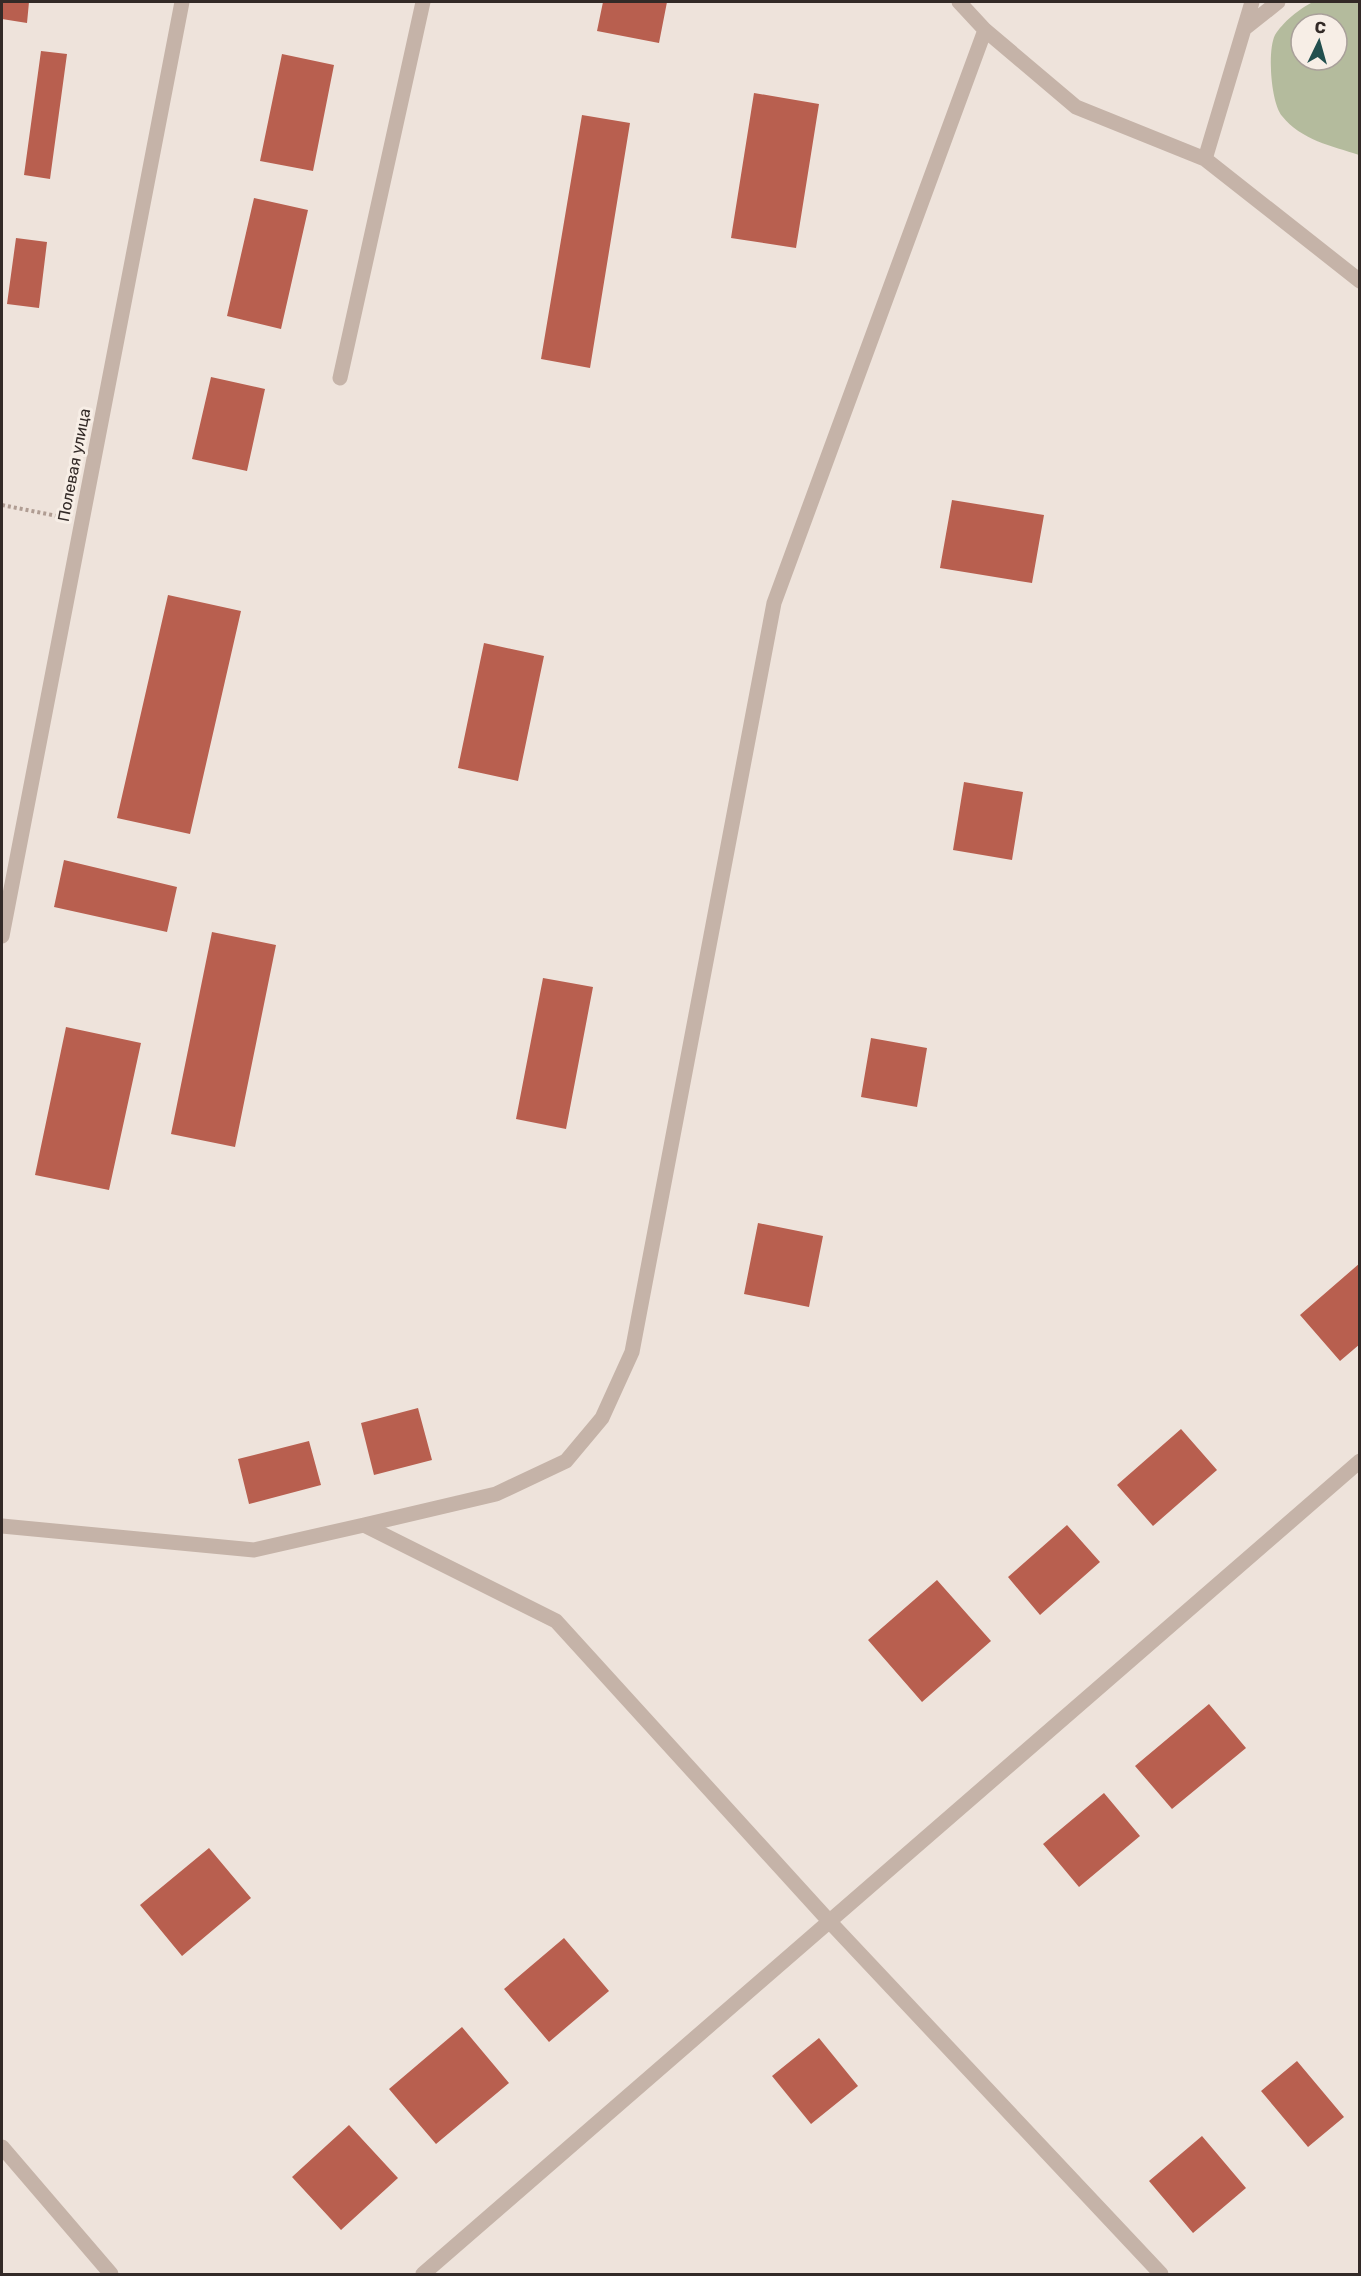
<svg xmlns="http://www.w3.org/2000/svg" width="1361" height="2276" viewBox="0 0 1361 2276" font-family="Rubik,sans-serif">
	<rect width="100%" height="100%" fill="#eee3db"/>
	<path fill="#b4bb9d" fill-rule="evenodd" d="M 1313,2 L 1359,2 L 1359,155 C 1332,146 1301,140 1282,116 C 1271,103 1267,51 1275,35 C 1282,23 1300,8 1313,2 ZM 1301,24 L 1337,24 L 1337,60 L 1301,60 Z"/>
	<path fill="#b85f4f" d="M 2,2 L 29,2 L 27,23 L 2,19 Z
		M 603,2 L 667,2 L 659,43 L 597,31 Z
		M 41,51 L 67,54 L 50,179 L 24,175 Z
		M 282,54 L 334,65 L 313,171 L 260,161 Z
		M 754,93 L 819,104 L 796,248 L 731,238 Z
		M 582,115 L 630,123 L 590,368 L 541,359 Z
		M 254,198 L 308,210 L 281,329 L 227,316 Z
		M 16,238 L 47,242 L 39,308 L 7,304 Z
		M 211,377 L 265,389 L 247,471 L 192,459 Z
		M 952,500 L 1044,515 L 1032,583 L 940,568 Z
		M 168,595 L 241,611 L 190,834 L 117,818 Z
		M 484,643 L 544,656 L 518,781 L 458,768 Z
		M 964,782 L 1023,792 L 1012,860 L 953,850 Z
		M 64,860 L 177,887 L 167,932 L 54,907 Z
		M 212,932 L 276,945 L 235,1147 L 171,1134 Z
		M 543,978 L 593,987 L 566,1129 L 516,1119 Z
		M 66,1027 L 141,1043 L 109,1190 L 35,1175 Z
		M 871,1038 L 927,1048 L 917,1107 L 861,1097 Z
		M 758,1223 L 823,1236 L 809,1307 L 744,1294 Z
		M 1360,1263 L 1360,1344 L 1340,1361 L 1300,1315 Z
		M 418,1408 L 432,1460 L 374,1475 L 361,1423 Z
		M 1181,1429 L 1217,1470 L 1153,1526 L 1117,1485 Z
		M 309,1441 L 321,1485 L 249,1504 L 238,1459 Z
		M 1067,1525 L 1100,1562 L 1040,1615 L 1008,1577 Z
		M 937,1580 L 991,1641 L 922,1702 L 868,1640 Z
		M 1209,1704 L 1246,1748 L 1172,1809 L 1135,1766 Z
		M 1104,1793 L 1140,1836 L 1079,1887 L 1043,1844 Z
		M 209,1848 L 251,1898 L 182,1956 L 140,1905 Z
		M 564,1938 L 609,1991 L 549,2042 L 504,1989 Z
		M 462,2027 L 509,2083 L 436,2144 L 389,2089 Z
		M 819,2038 L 858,2086 L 811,2124 L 772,2076 Z
		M 1297,2061 L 1344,2117 L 1308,2147 L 1261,2091 Z
		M 349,2125 L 398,2178 L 341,2230 L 292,2177 Z
		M 1202,2136 L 1246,2188 L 1193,2233 L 1149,2181 Z"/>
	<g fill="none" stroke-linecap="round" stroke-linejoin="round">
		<path stroke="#b09d93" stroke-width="4" stroke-dasharray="3 3" stroke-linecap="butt" d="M 2,505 L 57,516"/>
		<path stroke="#c5b3a8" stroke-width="15" d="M 959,2 L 985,30 L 1076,107 L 1205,159 L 1360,281
			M 1244,29 L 1278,2
			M 1205,159 L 1252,2
			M 340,378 L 423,2
			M 2,936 L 182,2
			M 364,1525 L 496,1494 L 566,1461 L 602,1418 L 632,1352 L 774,603 L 985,30
			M 2,1526 L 254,1550 L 364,1525 L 556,1621 L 829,1921 L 1161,2274
			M 2,2147 L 111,2274
			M 423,2274 L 1360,1461"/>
	</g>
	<g text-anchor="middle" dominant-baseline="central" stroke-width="6" stroke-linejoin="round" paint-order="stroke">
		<g font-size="16" fill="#332a27" stroke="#f7eee6">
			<text transform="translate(74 465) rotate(-79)">Полевая улица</text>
		</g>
	</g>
	<rect width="1361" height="2276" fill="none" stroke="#332a27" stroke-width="6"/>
	<g transform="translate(1319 42) rotate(5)"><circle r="28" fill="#f7eee6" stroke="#a9a09a" stroke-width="1.5"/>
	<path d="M0-4.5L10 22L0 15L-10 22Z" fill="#224f4e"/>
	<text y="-9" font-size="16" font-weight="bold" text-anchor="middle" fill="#332a27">С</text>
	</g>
</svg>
